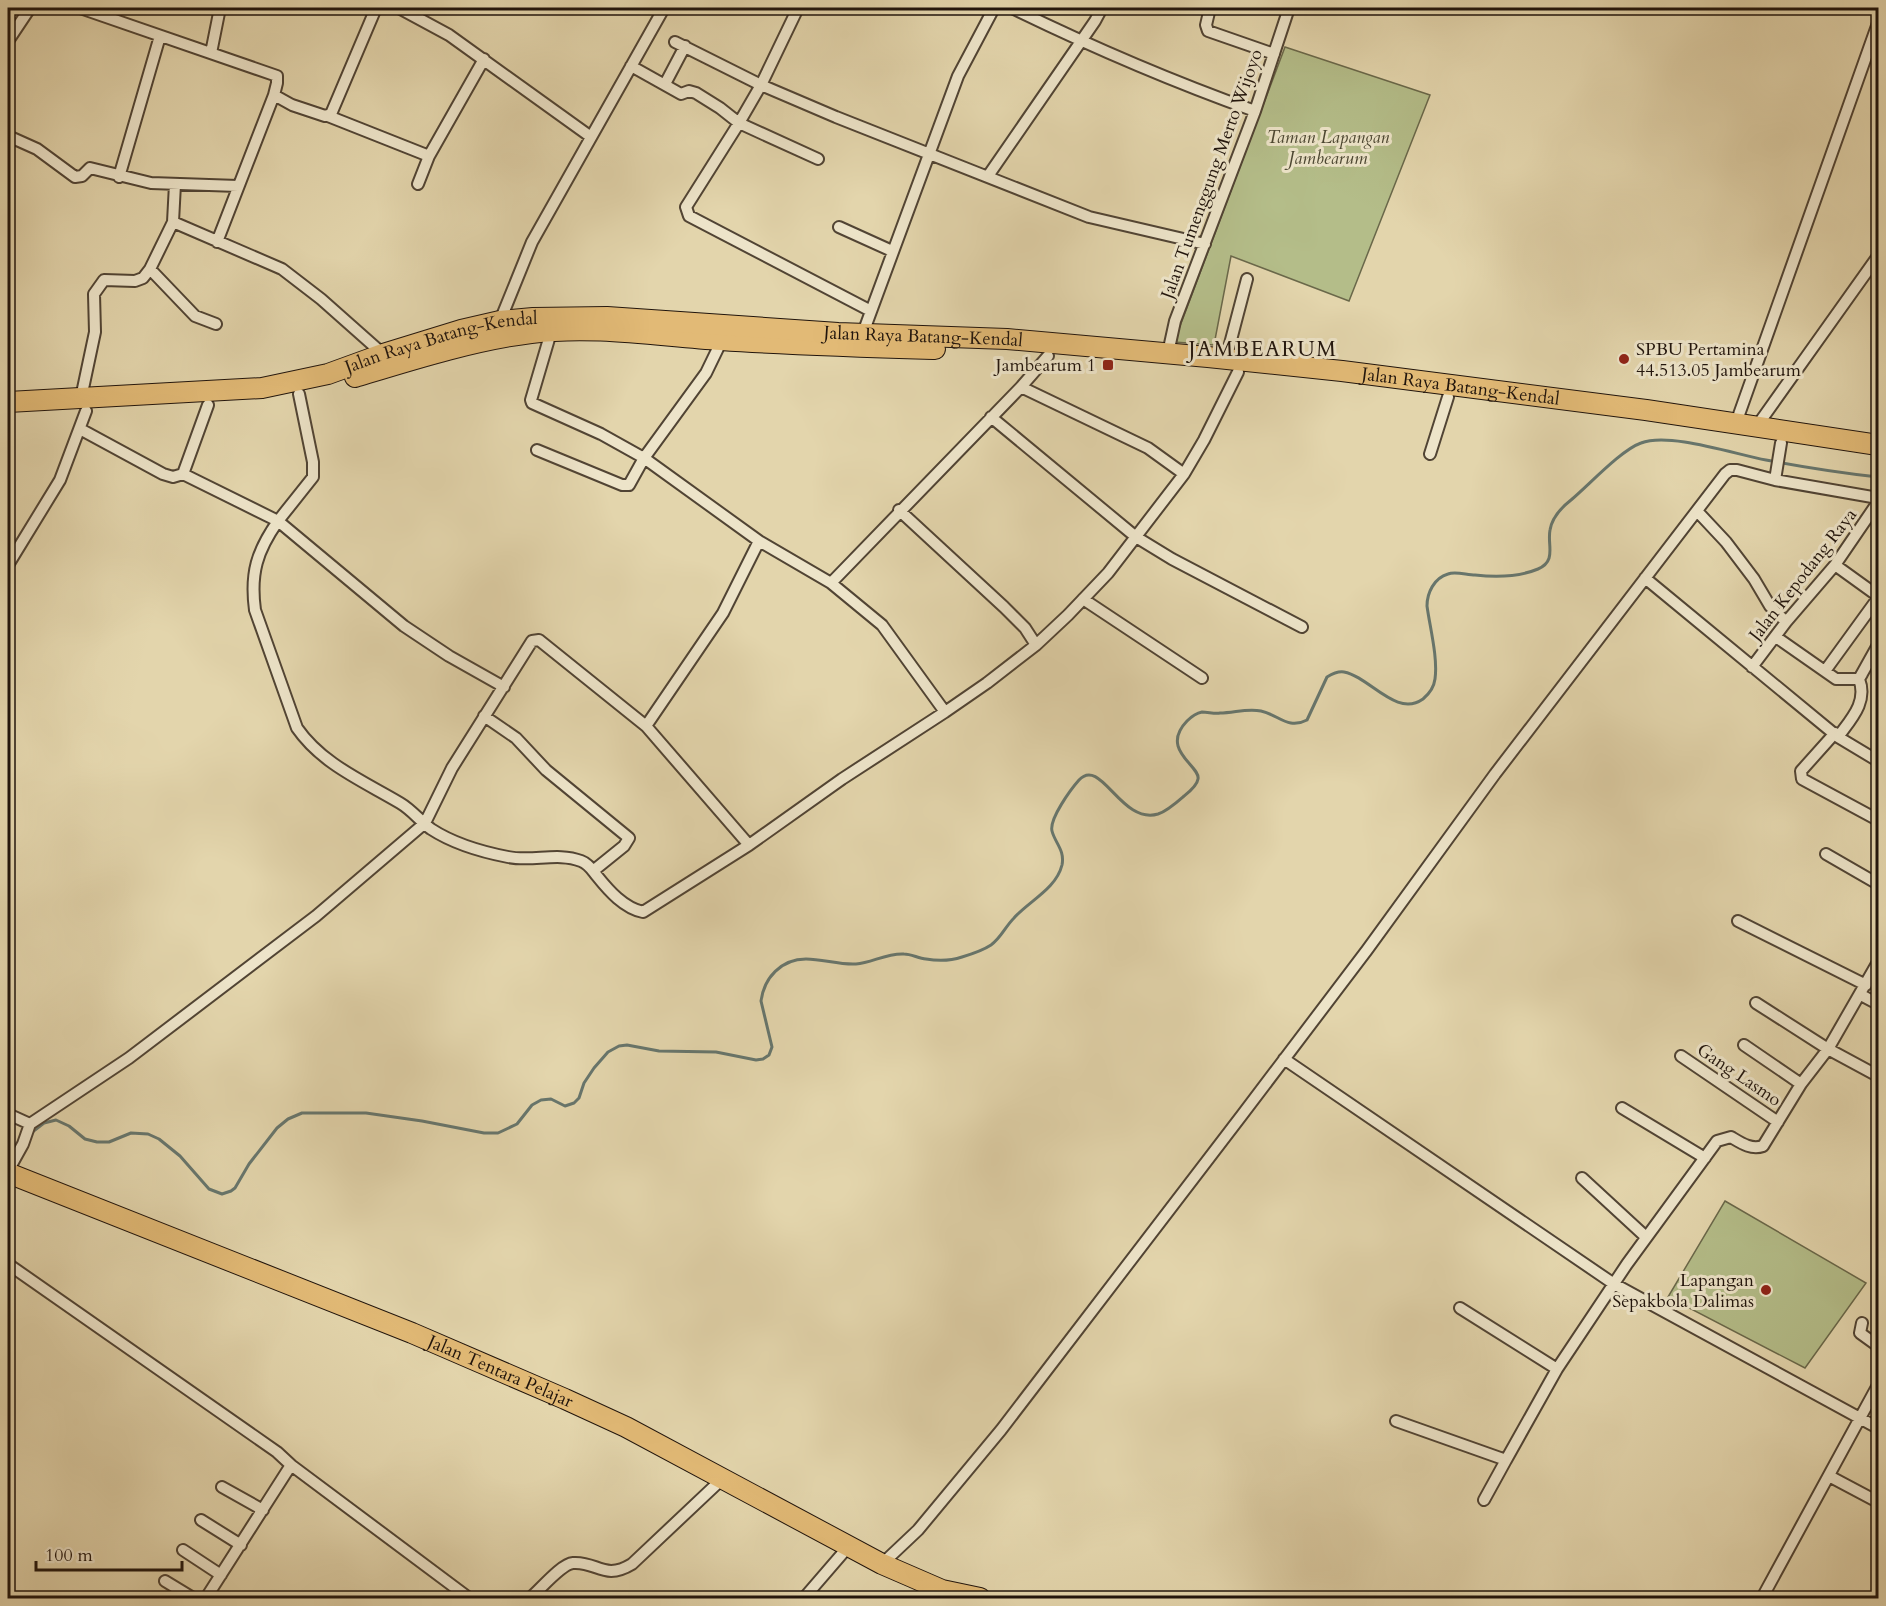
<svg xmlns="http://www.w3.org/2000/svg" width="1886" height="1606" viewBox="0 0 1886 1606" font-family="Cardo,serif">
	<rect width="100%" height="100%" fill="#e3d5ac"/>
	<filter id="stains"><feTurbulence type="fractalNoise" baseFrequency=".00333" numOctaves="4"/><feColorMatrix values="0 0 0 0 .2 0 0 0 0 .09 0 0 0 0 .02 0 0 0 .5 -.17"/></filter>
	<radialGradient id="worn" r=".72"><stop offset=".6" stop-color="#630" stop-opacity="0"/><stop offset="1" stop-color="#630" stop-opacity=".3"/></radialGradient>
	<path fill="#b4bd89" stroke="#6a684a" stroke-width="1.5" d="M 1285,47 L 1430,95 L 1349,301 L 1231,256 L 1214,345 L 1174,342 Z
		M 1725,1201 L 1866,1283 L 1805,1368 L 1668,1297 Z"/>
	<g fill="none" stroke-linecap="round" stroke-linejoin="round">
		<path stroke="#67766d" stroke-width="3" d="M 31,1133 L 44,1123 L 56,1120 L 69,1126 L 85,1139 L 97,1142 L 109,1142 L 131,1133 L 148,1134 L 159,1139 L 180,1156 L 209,1189 L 222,1194 L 231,1191 L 235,1188 L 249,1164 L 277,1128 L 288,1119 L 302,1113 L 366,1113 L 422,1121 L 484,1133 L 498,1133 L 517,1124 L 532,1105 L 541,1100 L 551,1099 L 565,1106 L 574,1103 L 579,1098 L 584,1083 L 594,1068 L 608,1052 L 619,1046 L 627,1045 L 659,1051 L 716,1052 L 756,1060 L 763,1059 L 769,1055 L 772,1047 L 761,1001 C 764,978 781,959 806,959 C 823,959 839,965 856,964 C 872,963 886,953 904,954 C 911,954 918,958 926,959 C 938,961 950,961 962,957 C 972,954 982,951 991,945 C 1001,938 1005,927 1014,918 C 1029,901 1056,889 1062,865 C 1065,850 1055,843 1052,831 C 1049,819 1071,789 1079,780 C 1101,756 1121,825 1158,814 C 1167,811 1176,803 1184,796 C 1189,792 1197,786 1198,779 C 1201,766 1159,750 1187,721 C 1191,717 1197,713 1202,712 C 1208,712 1215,714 1220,713 C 1234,713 1247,708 1261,711 C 1279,715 1288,730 1307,720 L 1327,677 C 1332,674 1338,671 1344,672 C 1370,677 1396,718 1423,699 C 1429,694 1434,687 1435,679 C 1438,658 1430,628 1427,606 C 1427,593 1434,578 1448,574 C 1455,571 1467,575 1475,575 C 1494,577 1519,577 1538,569 C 1557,561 1547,545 1550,530 C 1552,518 1562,507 1571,500 C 1589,485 1621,450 1641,443 C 1669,432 1734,454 1766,460 C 1803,467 1841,473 1878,477
			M 8,1154 L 17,1145"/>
		<g stroke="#514434" stroke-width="14">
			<path id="street" d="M 80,8 L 277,76 L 277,83 L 274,95 L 292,105 L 325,116 L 331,114 L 376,8
				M 399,8 L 449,35 L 591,137
				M 798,8 L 761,85 L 739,123 L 686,207 L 689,216 L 871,311
				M 1012,8 C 1092,47 1171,81 1255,111
				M 1210,8 L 1206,25 L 1208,31 L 1274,54
				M 8,41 L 30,8
				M 675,42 L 761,85 L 836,117 L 1089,217 L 1205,244
				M 211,53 L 220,8
				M 631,66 L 681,94 L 689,91 L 696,93 L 720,108 L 739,123 L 818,159
				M 665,84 L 685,46
				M 328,116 L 429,156
				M 8,136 L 37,149 L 75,177 L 82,176 L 90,168 L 151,183 L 238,186
				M 988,176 L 1095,21 L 1102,8
				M 119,177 L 160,36
				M 418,184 L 429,156 L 484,59
				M 173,222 L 282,269 L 321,299 L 383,354
				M 839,227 L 892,251
				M 217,242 L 274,95
				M 150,269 L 195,316 L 216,324
				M 500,321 L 532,242 L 664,8
				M 551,332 L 531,400 L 532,403 L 601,434 L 644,458 L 759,541 L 831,583 L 882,625 L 945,712
				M 863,333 L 958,76 L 994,8
				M 1168,353 L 1175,321 L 1255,111 L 1289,8
				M 1226,359 L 1247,279
				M 1021,387 L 1148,448 L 1184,474
				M 299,394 L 313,462 L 313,477 L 278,521 L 404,626 L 449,656 L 504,687
				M 81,398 L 95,332 L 94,294 L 104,280 L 135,281 L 143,278 L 150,269 L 173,222 L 175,184
				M 991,417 L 1136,537 L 1172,559 L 1302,627
				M 1736,423 L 1878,23
				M 1757,426 L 1878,256
				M 80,429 L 163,474 L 173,477 L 183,474 L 208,405
				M 537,450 L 622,485 L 629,485 L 644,458 L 706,373 L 722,340
				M 1430,454 L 1448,397
				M 183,474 L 278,521 C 257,551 250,573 255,610 L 297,728 C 322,764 363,781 400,803 C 412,810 420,821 431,829 C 454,844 482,852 508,857 C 532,862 558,852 581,861 C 589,864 592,870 597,876 C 609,891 624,908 643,912 L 749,845 L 842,779 L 945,712 L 987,683 L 1036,645 L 1068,615 L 1108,573 L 1184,474 L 1204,440 L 1238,372
				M 1775,480 L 1781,443
				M 899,510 L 1004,607 L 1025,628 L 1036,645
				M 1697,511 L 1726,542 L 1754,579 L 1770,606 L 1786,622
				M 8,565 L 60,480 L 86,411
				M 1835,565 L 1878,596
				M 1645,578 L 1838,737 L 1878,761
				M 831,583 L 1021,387 L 1048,356
				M 1083,599 L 1202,678
				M 1776,637 L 1836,679 L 1859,679 L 1878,645
				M 1752,667 L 1786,622 L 1835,565 L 1878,502
				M 1825,671 L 1878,598
				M 484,716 L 516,738 L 546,770 L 629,838 L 624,846 L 593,871
				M 646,726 L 723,613 L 759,541
				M 1835,733 L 1801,771 L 1802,779 L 1878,820
				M 1838,737 C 1851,719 1868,702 1859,679 L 1862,674
				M 1826,854 L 1878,884
				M 1738,921 L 1866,985
				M 1861,995 L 1878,1004
				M 1756,1003 L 1828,1049 L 1878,1076
				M 1744,1045 L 1801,1084
				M 1681,1056 L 1778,1122
				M 1284,1059 L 1614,1284 L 1878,1428
				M 1622,1108 L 1705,1158
				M 8,1114 L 30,1124
				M 8,1171 L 23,1144 L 30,1124 L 129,1058 L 316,916 L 425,823 L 452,768 L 532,641 L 539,640 L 646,726 L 749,845
				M 1582,1178 L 1646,1237
				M 8,1264 L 277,1452 L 291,1465 L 206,1598
				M 1460,1308 L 1557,1369
				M 1862,1323 L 1860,1333 L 1878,1346
				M 1396,1421 L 1506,1460 L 1557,1369 L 1627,1264 L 1717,1141 L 1731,1137 C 1741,1143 1751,1150 1763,1146 L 1801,1084 L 1828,1049 L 1878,962
				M 291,1465 L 469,1598
				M 1829,1476 L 1878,1502
				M 222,1487 L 263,1510
				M 1484,1500 L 1506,1460
				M 201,1520 L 241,1545
				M 183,1550 L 221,1575
				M 882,1564 L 918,1530 L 1001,1430 L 1242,1115 L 1367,950 L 1495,774 L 1725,474 L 1730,470 L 1737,470 L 1775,480 L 1878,498
				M 165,1581 L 193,1598
				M 530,1598 C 540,1590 561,1564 573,1563 C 597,1561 604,1581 632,1564 L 721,1480
				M 804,1598 L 848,1547
				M 1762,1598 L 1878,1385"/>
		</g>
		<g stroke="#20140c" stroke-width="22">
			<g id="highway">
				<path d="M 355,377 C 411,360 474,340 531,333 C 594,325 658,336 721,340 C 792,345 864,347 935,349"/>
				<path id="s1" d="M 8,402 L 262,388 L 328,374 L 383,354 L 461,330 L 500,321 L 533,318 L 607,317 L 838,333 L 1007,339 L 1208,357 L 1342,371 L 1646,410 L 1878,445"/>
				<path id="s2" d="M 8,1173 L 412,1333 L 565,1399 L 626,1427 L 882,1564 L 942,1590 L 980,1598"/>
			</g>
		</g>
		<use href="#street" stroke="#ede4c9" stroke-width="10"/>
		<use href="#highway" stroke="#e2ba76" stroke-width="20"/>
	</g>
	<g fill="#8f2418" stroke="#ede4c9" stroke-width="2">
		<circle cx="1624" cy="359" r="6"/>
		<rect x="1102" y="359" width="12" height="12" rx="3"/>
		<circle cx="1766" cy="1290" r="6"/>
	</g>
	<g text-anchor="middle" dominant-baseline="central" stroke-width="6" stroke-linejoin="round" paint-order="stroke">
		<g font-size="18" font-style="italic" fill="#4c4732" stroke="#ede4c9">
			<text x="1328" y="137">Taman Lapangan<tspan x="1328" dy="21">Jambearum</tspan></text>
		</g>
		<g font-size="18" fill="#20140c" stroke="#ede4c9">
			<text transform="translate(1212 174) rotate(-70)">Jalan Tumenggung Merto Wijoyo</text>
			<text stroke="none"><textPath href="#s1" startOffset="926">Jalan Raya Batang-Kendal</textPath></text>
			<text stroke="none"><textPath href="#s1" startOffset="440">Jalan Raya Batang-Kendal</textPath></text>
			<text stroke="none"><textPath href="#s1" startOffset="1466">Jalan Raya Batang-Kendal</textPath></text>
			<text transform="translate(1803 575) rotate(-52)">Jalan Kepodang Raya</text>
			<text transform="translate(1739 1075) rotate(34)">Gang Lasmo</text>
			<text stroke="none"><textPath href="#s2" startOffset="531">Jalan Tentara Pelajar</textPath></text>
		</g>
		<g font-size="18" fill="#20140c" stroke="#ede4c9" text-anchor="end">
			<text x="1636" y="349" text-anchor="start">SPBU Pertamina<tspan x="1636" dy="21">44.513.05 Jambearum</tspan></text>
			<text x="1096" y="365">Jambearum 1</text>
			<text x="1754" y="1280">Lapangan<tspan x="1754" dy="21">Sepakbola Dalimas</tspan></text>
		</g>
		<g font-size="21" letter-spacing="1.5" fill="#20140c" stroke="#ede4c9">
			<text x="1263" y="349">JAMBEARUM</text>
		</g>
	</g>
	<rect width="1886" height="1606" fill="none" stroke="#e3d5ac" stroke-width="30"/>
	<rect x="9" y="9" width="1868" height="1588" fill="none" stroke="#20140c" stroke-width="3"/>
	<rect x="15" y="15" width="1856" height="1576" fill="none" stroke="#20140c" stroke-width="1.5"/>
	<path d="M36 1561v9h146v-9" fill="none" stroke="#20140c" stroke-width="3"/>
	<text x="45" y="1561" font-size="18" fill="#20140c" stroke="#ede4c9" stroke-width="4.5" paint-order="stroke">100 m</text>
	<rect width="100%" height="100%" filter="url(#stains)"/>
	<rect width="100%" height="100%" fill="url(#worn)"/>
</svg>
